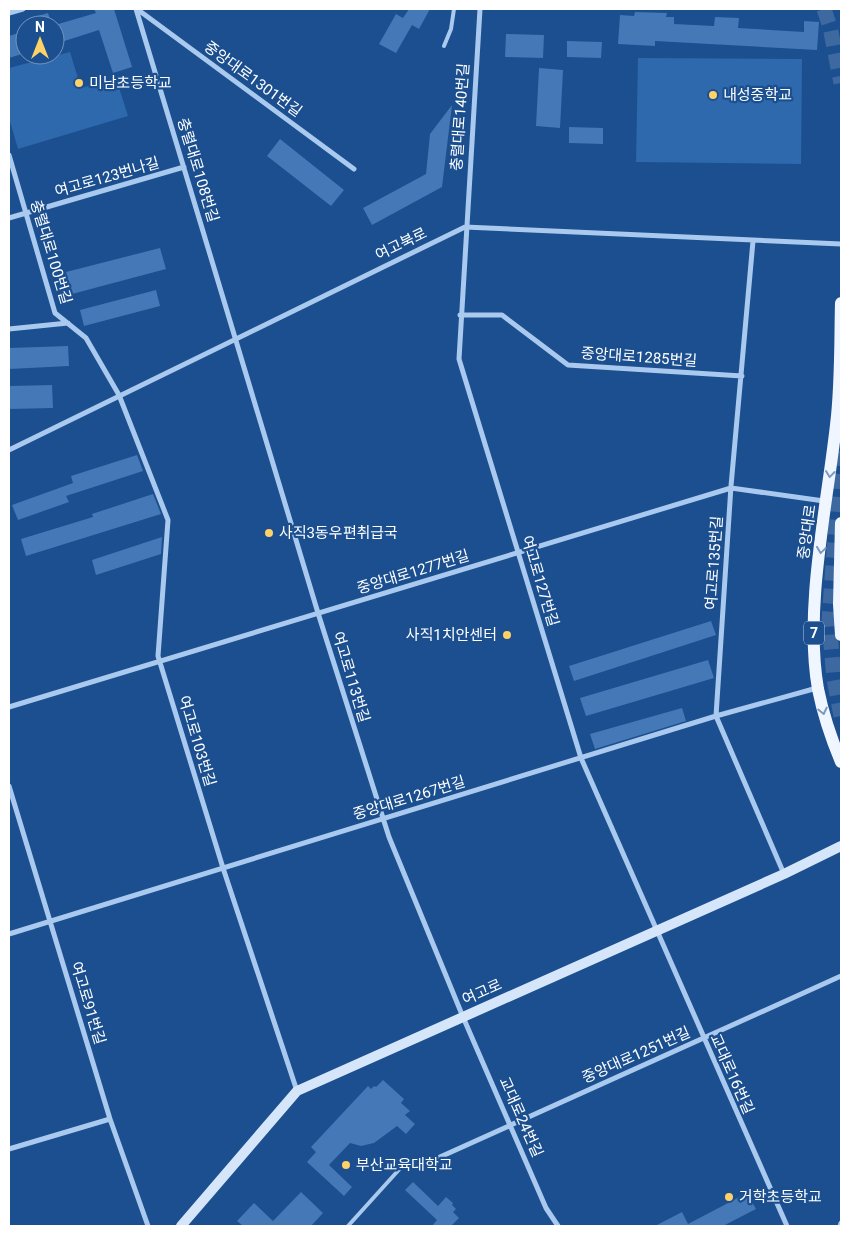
<svg xmlns="http://www.w3.org/2000/svg" width="850" height="1235" viewBox="0 0 850 1235" font-family="Roboto,'Noto Sans KR',sans-serif">
	<rect width="100%" height="100%" fill="#1b4f8f"/>
	<path fill="#2e69ad" d="M 70,52 L 81,88 L 116,78 L 128,116 L 18,149 L 9,118 L 9,68 Z
		M 638,58 L 802,59 L 801,164 L 636,162 Z"/>
	<path fill="#4478b7" d="M 94,9 L 114,9 L 132,67 L 113,73 L 99,30 L 55,44 L 55,25 L 96,13 Z
		M 409,9 L 430,9 L 419,29 L 412,25 L 396,53 L 379,44 L 396,14 L 403,18 Z
		M 635,12 L 667,13 L 666,17 L 674,17 L 674,24 L 714,26 L 715,17 L 739,18 L 738,28 L 804,32 L 804,21 L 819,22 L 817,50 L 655,41 L 655,46 L 618,44 L 620,15 L 634,16 Z
		M 48,13 L 52,25 L 41,25 L 38,16 Z
		M 25,31 L 25,53 L 9,58 L 9,36 Z
		M 506,34 L 544,35 L 543,58 L 505,57 Z
		M 567,41 L 602,42 L 601,58 L 567,57 Z
		M 539,68 L 563,70 L 560,128 L 536,126 Z
		M 452,105 L 442,187 L 372,225 L 363,208 L 426,174 L 430,134 Z
		M 569,127 L 603,128 L 603,144 L 569,143 Z
		M 280,139 L 344,190 L 331,206 L 267,156 Z
		M 160,248 L 166,269 L 72,294 L 66,272 Z
		M 156,290 L 160,306 L 84,326 L 80,310 Z
		M 68,346 L 69,366 L 9,369 L 9,348 Z
		M 52,385 L 53,408 L 9,409 L 9,386 Z
		M 137,455 L 143,471 L 66,496 L 69,502 L 18,520 L 12,505 L 73,483 L 71,476 Z
		M 153,494 L 161,514 L 26,556 L 21,539 L 93,517 L 92,514 Z
		M 162,537 L 161,554 L 96,575 L 92,560 Z
		M 711,621 L 716,635 L 574,681 L 569,666 Z
		M 708,660 L 714,678 L 586,716 L 580,698 Z
		M 682,708 L 686,721 L 595,749 L 590,734 Z
		M 383,1080 L 404,1099 L 401,1103 L 410,1111 L 405,1115 L 415,1124 L 406,1134 L 397,1126 L 374,1143 L 361,1146 L 350,1143 L 329,1165 L 352,1187 L 344,1196 L 307,1162 L 316,1152 L 311,1147 L 368,1086 L 371,1089 L 374,1086 L 376,1087 Z
		M 413,1182 L 438,1206 L 446,1197 L 453,1203 L 452,1205 L 456,1209 L 453,1212 L 459,1218 L 451,1226 L 432,1226 L 437,1220 L 405,1190 Z
		M 301,1192 L 323,1213 L 311,1226 L 243,1226 L 237,1221 L 254,1203 L 273,1221 Z
		M 747,1193 L 756,1209 L 723,1226 L 655,1226 L 682,1212 L 688,1224 Z"/>
	<g fill="none" stroke-linecap="round" stroke-linejoin="round">
		<path stroke="#3d69a0" stroke-width="15" stroke-dasharray="15 8" stroke-linecap="butt" d="M 824,9 L 830,27 L 841,83
			M 841,451 L 829,621 L 834,679 L 841,716"/>
		<path stroke="#a9c9ee" stroke-width="4" d="M 444,46 L 451,29 L 454,9
			M 348,1226 L 405,1163"/>
		<path stroke="#a9c9ee" stroke-width="5" d="M 136,9 L 318,613 L 389,837 L 463,1017 L 546,1208 L 558,1226
			M 137,9 L 354,169
			M 480,9 L 459,359 L 581,758 L 787,1226
			M 9,13 L 23,9
			M 9,155 L 55,313 L 86,338 L 119,395 L 168,520 L 158,656 L 223,868 L 297,1091
			M 9,218 L 184,167
			M 753,241 L 731,486 L 716,716 L 784,874
			M 460,315 L 502,315 L 568,365 L 742,376
			M 9,329 L 68,323
			M 9,450 L 465,227 L 841,244
			M 9,707 L 731,488 L 824,501
			M 9,786 L 110,1119 L 148,1226
			M 9,934 L 716,716 L 817,688
			M 9,1149 L 110,1119
			M 440,1157 L 841,976
			M 840,1226 L 841,1223"/>
		<path stroke="#d6e6fa" stroke-width="10" d="M 181,1226 L 297,1091 L 784,874 L 841,846"/>
		<path stroke="#f0f6ff" stroke-width="12" d="M 841,303 C 840,343 841,385 836,425 C 827,506 804,609 818,689 C 823,714 831,738 841,762
			M 841,523 L 839,604 L 841,635"/>
	</g>
	<defs><path id="oneway-chevron" d="M-2-3.5L2.5 0L-2 3.5" fill="none" stroke-width="1.6" stroke-linecap="round" stroke-linejoin="round" transform="scale(1.25)"/></defs>
	<g stroke="#7b9ac1">
		<use href="#oneway-chevron" transform="translate(830 474) rotate(97)"/>
		<use href="#oneway-chevron" transform="translate(821 550) rotate(98)"/>
		<use href="#oneway-chevron" transform="translate(823 711) rotate(77)"/>
	</g>
	<g fill="#ffd166" stroke="#1b4f8f" stroke-width="2">
		<circle cx="79" cy="83" r="5"/>
		<circle cx="713" cy="95" r="5"/>
		<circle cx="269" cy="533" r="5"/>
		<circle cx="507" cy="635" r="5"/>
		<circle cx="346" cy="1165" r="5"/>
		<circle cx="729" cy="1197" r="5"/>
	</g>
	<g text-anchor="middle" dominant-baseline="central" stroke-width="4.5" stroke-linejoin="round" paint-order="stroke">
		<rect fill="#1b4f8f" stroke="#bbcadd" stroke-width="1" x="804" y="621.5" width="20" height="23" rx="4"/>
		<g font-size="14" font-weight="bold" fill="#fff">
			<text x="814" y="633">7</text>
		</g>
		<g font-size="15" fill="#fff" stroke="#1b4f8f">
			<text transform="translate(253 79) rotate(36)">중앙대로1301번길</text>
			<text transform="translate(460 117) rotate(-86)">충렬대로140번길</text>
			<text transform="translate(198 170) rotate(73)">충렬대로108번길</text>
			<text transform="translate(107 177) rotate(-16)">여고로123번나길</text>
			<text transform="translate(401 244) rotate(-26)">여고북로</text>
			<text transform="translate(51 252) rotate(73)">충렬대로100번길</text>
			<text transform="translate(639 357) rotate(4)">중앙대로1285번길</text>
			<text transform="translate(807 532) rotate(-82)">중앙대로</text>
			<text transform="translate(714 563) rotate(-86)">여고로135번길</text>
			<text transform="translate(413 572) rotate(-17)">중앙대로1277번길</text>
			<text transform="translate(540 581) rotate(73)">여고로127번길</text>
			<text transform="translate(351 677) rotate(73)">여고로113번길</text>
			<text transform="translate(197 741) rotate(73)">여고로103번길</text>
			<text transform="translate(409 798) rotate(-17)">중앙대로1267번길</text>
			<text transform="translate(482 992) rotate(-24)">여고로</text>
			<text transform="translate(88 1003) rotate(73)">여고로91번길</text>
			<text transform="translate(636 1055) rotate(-24)">중앙대로1251번길</text>
			<text transform="translate(732 1074) rotate(66)">교대로16번길</text>
			<text transform="translate(521 1117) rotate(66)">교대로24번길</text>
		</g>
		<g font-size="15" fill="#fff" stroke="#1b4f8f" text-anchor="start">
			<text x="89" y="83">미남초등학교</text>
			<text x="723" y="95">내성중학교</text>
			<text x="279" y="533">사직3동우편취급국</text>
			<text x="497" y="635" text-anchor="end">사직1치안센터</text>
			<text x="356" y="1165">부산교육대학교</text>
			<text x="739" y="1197">거학초등학교</text>
		</g>
	</g>
	<rect width="850" height="1235" fill="none" stroke="#ffffff" stroke-width="20"/>
	<g transform="translate(40 40)"><circle r="24" fill="#1b4f8f" stroke="#7695bc"/>
	<path d="M0-4L9 19L0 12L-9 19Z" fill="#ffd166"/>
	<text y="-8" font-size="14" font-weight="bold" text-anchor="middle" fill="#ffffff">N</text>
	</g>
</svg>
